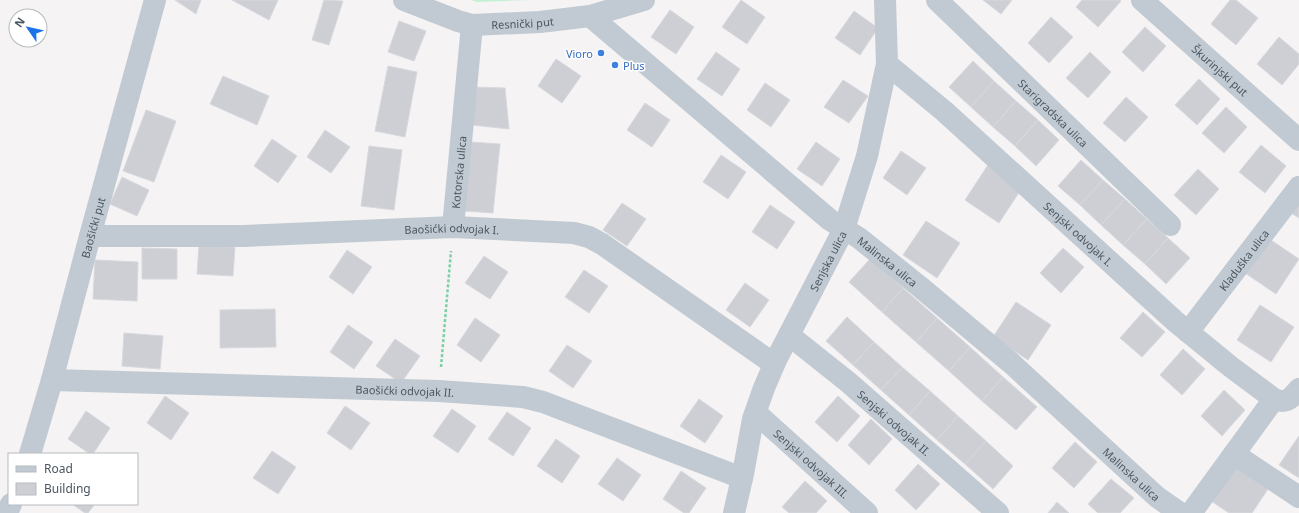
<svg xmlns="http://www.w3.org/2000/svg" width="1299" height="513" viewBox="0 0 1299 513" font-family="'Noto Sans',sans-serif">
	<rect width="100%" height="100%" fill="#f5f3f3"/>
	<path fill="#c3f1d5" d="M 471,0 L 529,0 L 477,2 Z"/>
	<path fill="#cdcfd5" stroke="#d7d9de" d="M 175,0 L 201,0 L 196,14 Z
		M 232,0 L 278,0 L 269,20 Z
		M 324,0 L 343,1 L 329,45 L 312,40 Z
		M 741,0 L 765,17 L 747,44 L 722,27 Z
		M 983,0 L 1012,0 L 1001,14 Z
		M 1082,0 L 1120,0 L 1121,1 L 1098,27 L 1076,7 Z
		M 1230,0 L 1236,0 L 1258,18 L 1236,45 L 1211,24 Z
		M 670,10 L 694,27 L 676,54 L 651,37 Z
		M 854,11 L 878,28 L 860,55 L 835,38 Z
		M 1051,17 L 1073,37 L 1049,63 L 1028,43 Z
		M 399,21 L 426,31 L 414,61 L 388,52 Z
		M 1145,27 L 1166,46 L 1143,72 L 1122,52 Z
		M 1279,37 L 1299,54 L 1299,64 L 1282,85 L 1257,64 Z
		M 716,52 L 740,69 L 722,96 L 697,79 Z
		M 1090,52 L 1111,72 L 1088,98 L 1066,78 Z
		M 556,59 L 581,76 L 562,103 L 538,86 Z
		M 973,61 L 994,81 L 971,107 L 949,87 Z
		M 388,66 L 417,72 L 405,137 L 375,131 Z
		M 223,76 L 269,96 L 257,125 L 210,104 Z
		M 1199,79 L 1220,99 L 1197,125 L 1175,105 Z
		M 843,80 L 868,96 L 849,123 L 824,107 Z
		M 994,81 L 1016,101 L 993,127 L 971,107 Z
		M 765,83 L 790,100 L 771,127 L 747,110 Z
		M 473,87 L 505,88 L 509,129 L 472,125 Z
		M 1126,97 L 1148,117 L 1125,142 L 1103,123 Z
		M 1016,101 L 1038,120 L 1015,146 L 993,127 Z
		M 645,103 L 670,120 L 652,147 L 627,130 Z
		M 1226,107 L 1247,127 L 1224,153 L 1202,133 Z
		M 146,110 L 176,121 L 154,182 L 123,171 Z
		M 1038,120 L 1059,140 L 1036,166 L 1015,146 Z
		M 325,130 L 350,147 L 331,173 L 307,157 Z
		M 272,139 L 297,156 L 278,183 L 254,166 Z
		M 470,142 L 500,144 L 493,213 L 464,211 Z
		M 816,142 L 840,159 L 822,186 L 797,169 Z
		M 1261,145 L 1286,166 L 1265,193 L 1239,172 Z
		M 369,146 L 402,150 L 394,210 L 361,206 Z
		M 901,151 L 926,168 L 907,195 L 883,178 Z
		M 721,155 L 746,172 L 728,199 L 703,182 Z
		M 1081,160 L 1103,180 L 1080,205 L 1058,186 Z
		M 988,165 L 1022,188 L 999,223 L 965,200 Z
		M 1198,169 L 1219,189 L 1196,215 L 1174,195 Z
		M 122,177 L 149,190 L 137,216 L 110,204 Z
		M 1103,180 L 1125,199 L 1101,225 L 1080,205 Z
		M 1299,191 L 1299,218 L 1286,210 Z
		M 1125,199 L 1147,219 L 1123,245 L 1101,225 Z
		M 622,203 L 646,219 L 627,246 L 603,230 Z
		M 770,205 L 795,222 L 777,249 L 752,232 Z
		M 1147,219 L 1168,238 L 1145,264 L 1123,245 Z
		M 926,221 L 960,243 L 937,278 L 903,255 Z
		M 1265,236 L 1299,259 L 1276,294 L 1242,271 Z
		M 1168,238 L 1190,258 L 1166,284 L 1145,264 Z
		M 199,245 L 235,247 L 233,276 L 197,274 Z
		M 142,248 L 177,249 L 177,279 L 142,279 Z
		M 1063,248 L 1084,267 L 1061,293 L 1040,273 Z
		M 347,250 L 372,267 L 353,294 L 329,277 Z
		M 484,256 L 508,272 L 490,299 L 465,283 Z
		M 870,259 L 903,288 L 882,312 L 849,282 Z
		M 95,260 L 138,262 L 137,301 L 93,299 Z
		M 584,270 L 608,286 L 589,313 L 565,297 Z
		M 745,283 L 769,300 L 750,327 L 726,310 Z
		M 903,288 L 937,318 L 916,342 L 882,312 Z
		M 1016,302 L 1051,325 L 1028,360 L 993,337 Z
		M 1260,305 L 1294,327 L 1271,362 L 1237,340 Z
		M 275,309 L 276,347 L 220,348 L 220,310 Z
		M 1143,312 L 1165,332 L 1142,357 L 1120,338 Z
		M 847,317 L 874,342 L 853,365 L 826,341 Z
		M 475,318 L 500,335 L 481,362 L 457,345 Z
		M 937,318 L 970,347 L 949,371 L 916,342 Z
		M 348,325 L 373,342 L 354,369 L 330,352 Z
		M 124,333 L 163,336 L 160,369 L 122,366 Z
		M 395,339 L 420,356 L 401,383 L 376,366 Z
		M 874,342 L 902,367 L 881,390 L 853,365 Z
		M 567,345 L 592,361 L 573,388 L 549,371 Z
		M 970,347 L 1003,377 L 982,401 L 949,371 Z
		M 1183,349 L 1205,369 L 1182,395 L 1160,375 Z
		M 902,367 L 930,391 L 909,415 L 881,390 Z
		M 1003,377 L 1037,407 L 1016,430 L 982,401 Z
		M 1224,390 L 1245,410 L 1222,436 L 1201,416 Z
		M 930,391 L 958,416 L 937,440 L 909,415 Z
		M 165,396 L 189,413 L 171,440 L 147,423 Z
		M 838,396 L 860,416 L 837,442 L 815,422 Z
		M 699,399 L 723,416 L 705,443 L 680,426 Z
		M 345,406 L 370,423 L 351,450 L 327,433 Z
		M 452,409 L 476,426 L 458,453 L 433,436 Z
		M 86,411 L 110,428 L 93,454 L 90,454 L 68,439 Z
		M 507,412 L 531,428 L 513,456 L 488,439 Z
		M 958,416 L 986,441 L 965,464 L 937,440 Z
		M 871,419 L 892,439 L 869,465 L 848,445 Z
		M 1299,436 L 1299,478 L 1279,465 Z
		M 556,439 L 580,456 L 562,483 L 537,466 Z
		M 986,441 L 1013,466 L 993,489 L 965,464 Z
		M 1075,442 L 1097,462 L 1074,488 L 1052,468 Z
		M 272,451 L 296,467 L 278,494 L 253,478 Z
		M 617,458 L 641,475 L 623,501 L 598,484 Z
		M 918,464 L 940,484 L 916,510 L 895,490 Z
		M 1234,466 L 1268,489 L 1252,513 L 1229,513 L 1211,501 Z
		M 681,471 L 706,488 L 689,513 L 684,513 L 663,499 Z
		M 1111,479 L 1134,498 L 1120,513 L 1098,513 L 1088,504 Z
		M 805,481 L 827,501 L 816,513 L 789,513 L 782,507 Z
		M 1057,502 L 1069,513 L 1048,513 Z
		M 72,504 L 95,504 L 88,513 L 85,513 Z"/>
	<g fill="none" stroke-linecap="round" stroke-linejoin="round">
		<path stroke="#7ad0a6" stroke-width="2.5" stroke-dasharray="3 2" stroke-linecap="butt" d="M 441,367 L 451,251"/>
		<g stroke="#c1cad2" stroke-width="22">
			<path id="s1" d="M 404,0 L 458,21 L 472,25 L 540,22 L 590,16 L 644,0"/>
			<path id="s2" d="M 937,0 L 1170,225"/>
			<path id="s3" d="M 1142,0 L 1299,140"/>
			<path id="s4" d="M 590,16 L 830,220 L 859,238 L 919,286 L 1011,363 L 1157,497 L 1180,513"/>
			<path id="s5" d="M 887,64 L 944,111 L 1176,322 L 1231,367 L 1274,399"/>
			<path id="s6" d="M 453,227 L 472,25"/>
			<path id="s7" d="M 90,236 L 244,236 L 453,227 L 574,233 L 589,237 L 602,244 L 774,364"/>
			<path id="s8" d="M 1188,332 L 1299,187"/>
			<path id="s9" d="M 789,335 L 848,382 L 998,513"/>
			<path id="s10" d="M 52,380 L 439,391 L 523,397 L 543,402 L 742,478"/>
			<path id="s11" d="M 756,413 L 867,513"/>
			<path id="s12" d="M 30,454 L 52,380 L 90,236 L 155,0"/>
			<path d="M 1234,454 L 1299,497"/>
			<path d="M 7,513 L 11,504"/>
			<path id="s13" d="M 734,513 L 743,474 L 753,419 L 764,388 L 776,360 L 844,229 L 867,156 L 887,64 L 885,0"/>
			<path d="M 1191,513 L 1274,399 C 1287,404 1290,399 1299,389"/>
		</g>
	</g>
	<g fill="#3f7fe0" stroke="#fff" stroke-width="1.5">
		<circle cx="601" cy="53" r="4"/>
		<circle cx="615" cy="65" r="4"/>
	</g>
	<g text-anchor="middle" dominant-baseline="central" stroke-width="3" stroke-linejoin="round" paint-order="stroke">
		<g font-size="11" fill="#4a5661" stroke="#fff">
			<text stroke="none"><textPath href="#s1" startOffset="123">Resnički put</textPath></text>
			<text stroke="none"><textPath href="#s3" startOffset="105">Škurinjski put</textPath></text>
			<text stroke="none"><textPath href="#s2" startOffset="162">Starigradska ulica</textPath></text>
			<text stroke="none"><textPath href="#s6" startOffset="55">Kotorska ulica</textPath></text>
			<text stroke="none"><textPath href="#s12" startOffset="235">Baošićki put</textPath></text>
			<text stroke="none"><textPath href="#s7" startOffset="362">Baošićki odvojak I.</textPath></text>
			<text stroke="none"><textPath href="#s5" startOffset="256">Senjski odvojak I.</textPath></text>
			<text stroke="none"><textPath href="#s8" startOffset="91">Kladuška ulica</textPath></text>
			<text stroke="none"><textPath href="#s13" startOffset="271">Senjska ulica</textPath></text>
			<text stroke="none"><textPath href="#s4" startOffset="386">Malinska ulica</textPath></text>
			<text stroke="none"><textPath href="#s10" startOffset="353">Baošićki odvojak II.</textPath></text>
			<text stroke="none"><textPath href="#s9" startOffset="137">Senjski odvojak II.</textPath></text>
			<text stroke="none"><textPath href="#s11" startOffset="75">Senjski odvojak III.</textPath></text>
			<text stroke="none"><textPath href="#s4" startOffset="710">Malinska ulica</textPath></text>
		</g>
		<g font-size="11" fill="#366cbe" stroke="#fff" text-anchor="end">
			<text x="593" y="53">Vioro</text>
			<text x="623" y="65" text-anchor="start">Plus</text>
		</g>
	</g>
	<rect x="8" y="453" width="130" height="52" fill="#ffffff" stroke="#b7bbc0"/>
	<rect x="16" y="466" width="20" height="6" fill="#c1cad2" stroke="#b7bbc0"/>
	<text x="44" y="473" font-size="12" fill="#4a5661">Road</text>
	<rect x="16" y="483" width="20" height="12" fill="#cdcfd5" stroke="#b7bbc0"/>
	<text x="44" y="493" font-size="12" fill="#4a5661">Building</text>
	<g transform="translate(28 28) rotate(304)"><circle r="19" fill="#ffffff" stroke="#b7bbc0"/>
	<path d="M0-3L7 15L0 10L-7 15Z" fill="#1a73e8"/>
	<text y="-6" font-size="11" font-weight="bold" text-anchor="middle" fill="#4a5661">N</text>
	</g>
</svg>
